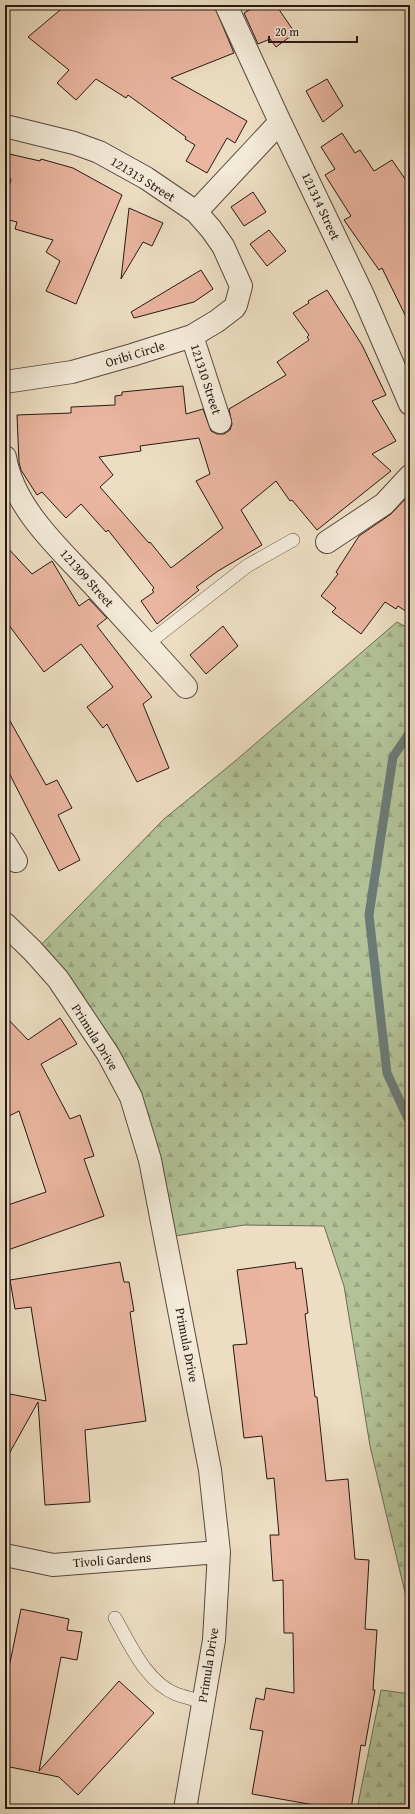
<svg xmlns="http://www.w3.org/2000/svg" width="415" height="1814" viewBox="0 0 415 1814" font-family="'Gentium Book Plus',serif">
	<defs>
		<pattern id="forest-firs" width="22" height="20" patternUnits="userSpaceOnUse"><rect width="22" height="20" fill="#b3c298"/><path d="M5 1l3.5 6h-7zM16 11l3.5 6h-7z" fill="#9aa682"/></pattern>
	</defs>
	<rect width="100%" height="100%" fill="#eddec3"/>
	<filter id="stains"><feTurbulence type="fractalNoise" baseFrequency=".005" numOctaves="4"/><feColorMatrix values="0 0 0 0 .2 0 0 0 0 .09 0 0 0 0 .02 0 0 0 .5 -.17"/></filter>
	<radialGradient id="worn" r=".72"><stop offset=".6" stop-color="#630" stop-opacity="0"/><stop offset="1" stop-color="#630" stop-opacity=".3"/></radialGradient>
	<path fill="url(#forest-firs)" stroke="#6c6e56" d="M 397,622 L 410,629 L 410,1643 L 408,1605 L 370,1446 L 344,1286 L 324,1226 L 244,1225 L 175,1236 L 156,1154 L 34,952 L 164,819 L 234,762 Z
		M 381,1690 L 410,1694 L 410,1809 L 357,1809 Z"/>
	<g fill="none" stroke-linecap="round" stroke-linejoin="round">
		<path stroke="#6c7a76" stroke-width="9" d="M 410,732 L 393,757 L 369,915 L 387,1073 L 410,1123"/>
	</g>
	<path fill="#eab5a1" stroke="#261913" fill-rule="evenodd" d="M 66,5 L 214,5 L 234,53 L 171,78 L 247,121 L 235,143 L 227,138 L 207,173 L 186,161 L 195,145 L 185,139 L 186,137 L 128,95 L 126,98 L 96,79 L 76,100 L 57,83 L 69,70 L 28,37 Z
		M 258,5 L 276,5 L 295,33 L 276,47 L 270,39 L 258,44 L 244,13 Z
		M 327,79 L 343,106 L 323,122 L 306,91 Z
		M 342,133 L 355,153 L 360,150 L 374,171 L 392,160 L 410,186 L 410,325 L 382,268 L 379,270 L 344,220 L 351,216 L 325,175 L 335,169 L 321,147 Z
		M 5,153 L 40,161 L 41,159 L 73,168 L 122,195 L 76,304 L 46,291 L 60,261 L 46,252 L 53,240 L 15,229 L 17,222 L 5,219 L 5,201 L 11,179 L 5,178 Z
		M 253,192 L 266,212 L 244,226 L 231,207 Z
		M 129,208 L 163,223 L 152,246 L 143,242 L 121,279 Z
		M 269,230 L 286,251 L 267,266 L 250,244 Z
		M 201,270 L 213,289 L 194,302 L 134,318 L 131,312 Z
		M 327,290 L 362,345 L 386,395 L 372,401 L 396,441 L 372,454 L 391,471 L 317,530 L 292,500 L 290,501 L 276,481 L 241,510 L 262,545 L 218,571 L 196,587 L 199,590 L 157,624 L 141,601 L 154,592 L 152,590 L 154,588 L 108,530 L 106,532 L 81,504 L 66,518 L 42,492 L 37,495 L 21,470 L 19,462 L 17,415 L 71,413 L 71,407 L 115,405 L 115,396 L 122,395 L 122,392 L 183,386 L 186,414 L 203,409 L 211,431 L 217,434 L 224,434 L 230,430 L 232,424 L 229,409 L 286,375 L 277,362 L 309,340 L 307,337 L 309,335 L 293,313 L 309,303 L 308,301 ZM 199,438 L 210,474 L 196,481 L 223,528 L 171,568 L 150,542 L 149,543 L 100,487 L 113,475 L 99,457 L 141,451 L 140,446 Z
		M 410,494 L 410,614 L 398,606 L 396,609 L 385,602 L 361,634 L 332,612 L 336,608 L 321,596 L 338,574 L 336,572 L 359,536 L 391,514 Z
		M 5,545 L 32,574 L 52,561 L 79,606 L 89,599 L 107,618 L 97,626 L 152,697 L 143,704 L 169,768 L 137,782 L 107,724 L 103,728 L 87,707 L 113,687 L 81,644 L 44,672 L 5,620 Z
		M 223,626 L 238,646 L 206,674 L 190,655 Z
		M 5,712 L 46,785 L 57,780 L 72,808 L 58,815 L 80,860 L 59,871 L 5,765 Z
		M 5,1016 L 28,1040 L 60,1018 L 77,1044 L 41,1064 L 70,1119 L 80,1115 L 94,1156 L 84,1159 L 104,1216 L 5,1251 L 5,1206 L 46,1192 L 19,1111 L 5,1118 Z
		M 120,1262 L 124,1282 L 129,1282 L 134,1311 L 130,1312 L 146,1421 L 85,1430 L 90,1502 L 45,1505 L 38,1402 L 5,1461 L 5,1423 L 10,1394 L 46,1401 L 31,1307 L 15,1309 L 10,1280 Z
		M 295,1262 L 296,1269 L 302,1268 L 308,1313 L 305,1314 L 315,1397 L 317,1397 L 326,1481 L 348,1479 L 355,1559 L 369,1560 L 365,1629 L 377,1630 L 373,1690 L 375,1690 L 365,1746 L 361,1745 L 351,1809 L 320,1809 L 320,1806 L 252,1794 L 263,1731 L 250,1729 L 256,1698 L 264,1700 L 266,1688 L 294,1693 L 293,1633 L 284,1633 L 283,1580 L 273,1581 L 270,1535 L 279,1535 L 274,1478 L 267,1479 L 262,1436 L 244,1438 L 233,1345 L 247,1344 L 237,1270 Z
		M 21,1609 L 69,1619 L 67,1630 L 82,1632 L 77,1660 L 61,1657 L 39,1771 L 119,1681 L 154,1713 L 78,1795 L 59,1777 L 5,1766 L 5,1687 Z"/>
	<g fill="none" stroke-linecap="round" stroke-linejoin="round">
		<g stroke="#584a3f" stroke-width="14">
			<path id="service" d="M 147,644 L 247,566 L 293,540
				M 115,1618 C 130,1644 146,1682 176,1694 C 184,1697 194,1699 202,1702"/>
		</g>
		<g stroke="#584a3f" stroke-width="24">
			<path id="minor" d="M 226,5 L 280,122
				M 5,126 L 74,143 L 99,152 L 146,178 L 196,212 L 211,229 L 223,246 L 241,286 L 236,305 L 234,308 L 217,321 L 192,336 L 132,355 L 72,372 L 5,382
				M 196,212 L 280,122 L 363,295 L 410,404
				M 192,336 L 220,422
				M 5,457 C 14,510 63,552 98,590 C 127,622 157,655 186,687
				M 327,542 L 384,504 L 410,476
				M 5,843 L 16,861
				M 5,924 L 32,950 L 58,979 L 108,1054 L 131,1097 L 150,1160 L 210,1470 L 219,1552 L 214,1640 L 185,1809
				M 5,1555 L 53,1565 L 219,1552"/>
		</g>
		<use href="#service" stroke="#f3ead8" stroke-width="13"/>
		<use href="#minor" stroke="#f3ead8" stroke-width="22"/>
	</g>
	<g text-anchor="middle" dominant-baseline="central" stroke-width="3.5" stroke-linejoin="round" paint-order="stroke">
		<g font-size="13" fill="#261913" stroke="#f3ead8">
			<text transform="translate(143 179) rotate(32)">121313 Street</text>
			<text transform="translate(321 206) rotate(65)">121314 Street</text>
			<text transform="translate(135 354) rotate(-17)">Oribi Circle</text>
			<text transform="translate(206 379) rotate(72)">121310 Street</text>
			<text transform="translate(87 578) rotate(48)">121309 Street</text>
			<text transform="translate(95 1037) rotate(58)">Primula Drive</text>
			<text transform="translate(187 1345) rotate(79)">Primula Drive</text>
			<text transform="translate(112 1560) rotate(-4)">Tivoli Gardens</text>
			<text transform="translate(208 1665) rotate(-81)">Primula Drive</text>
		</g>
	</g>
	<rect width="415" height="1814" fill="none" stroke="#eddec3" stroke-width="20"/>
	<rect x="6" y="6" width="403" height="1802" fill="none" stroke="#261913" stroke-width="2"/>
	<rect x="10" y="10" width="395" height="1794" fill="none" stroke="#261913"/>
	<path d="M269 36v6h88v-6" fill="none" stroke="#261913" stroke-width="2"/>
	<text x="275" y="36" font-size="12" fill="#261913" stroke="#f3ead8" stroke-width="3" paint-order="stroke">20 m</text>
	<rect width="100%" height="100%" filter="url(#stains)"/>
	<rect width="100%" height="100%" fill="url(#worn)"/>
</svg>
